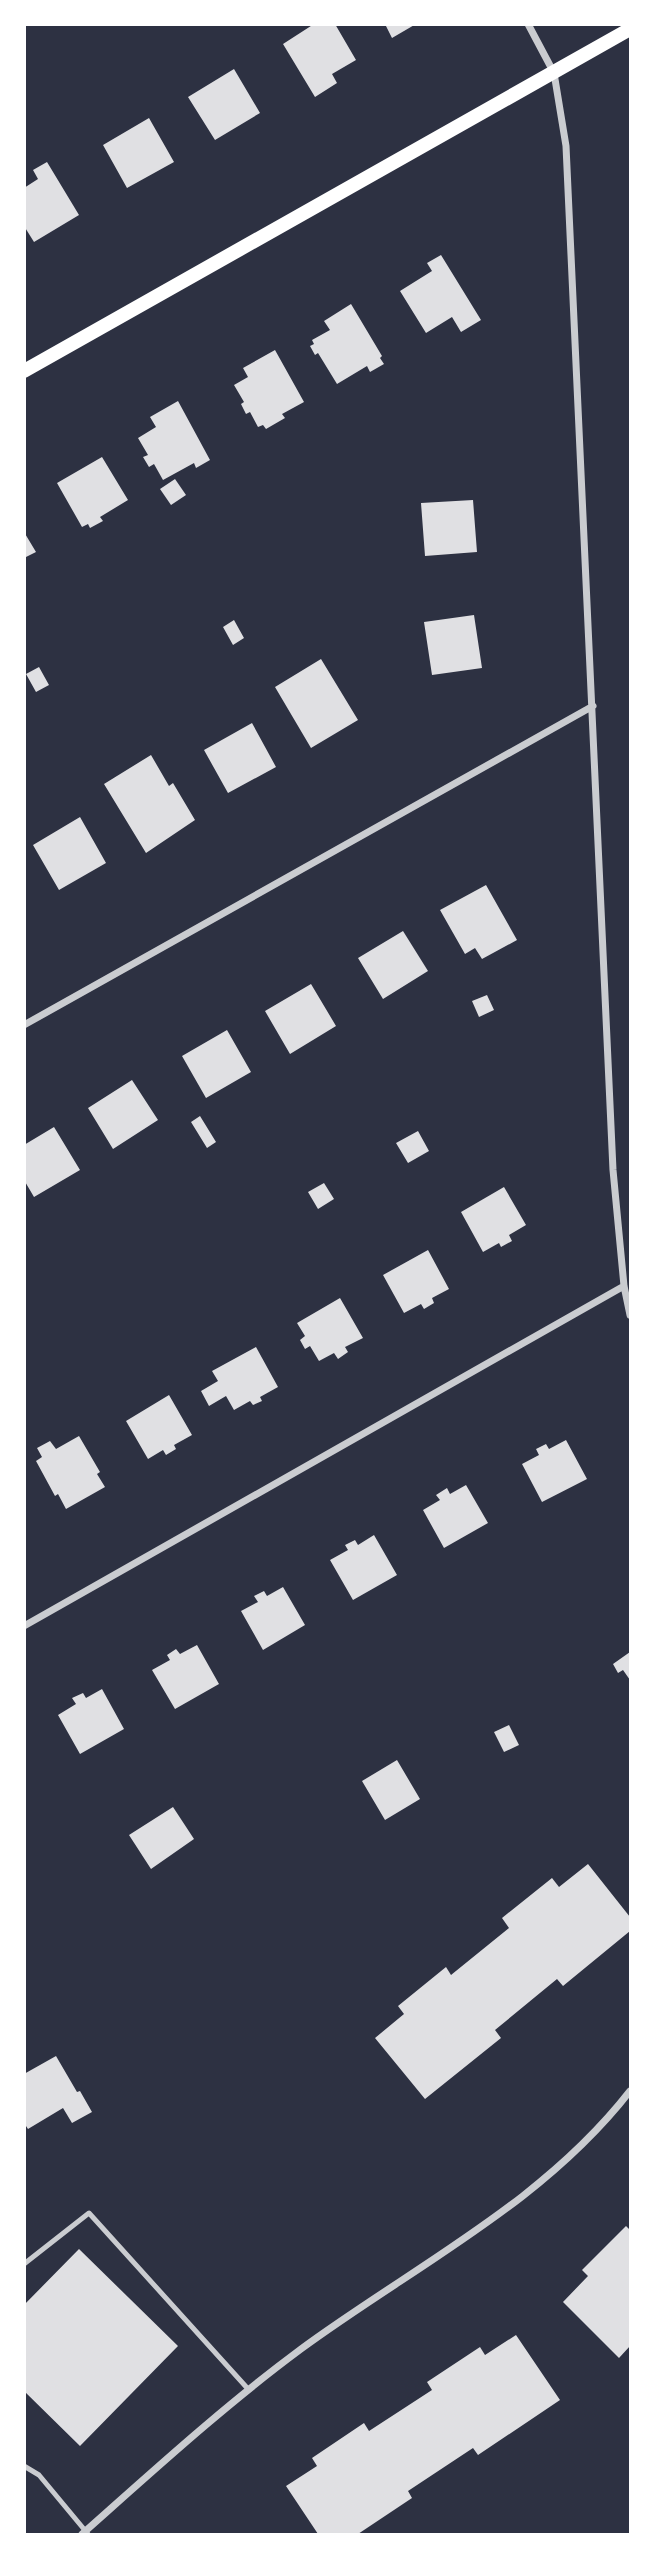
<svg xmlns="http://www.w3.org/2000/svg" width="655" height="2559" viewBox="0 0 655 2559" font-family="Signika,sans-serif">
	<rect width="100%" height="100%" fill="#2d3142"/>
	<path fill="#e0e0e3" d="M 314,24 L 335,24 L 356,60 L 332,74 L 337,83 L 315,97 L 283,44 Z
		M 385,24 L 416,24 L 392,38 Z
		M 234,69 L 260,113 L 215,140 L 188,97 Z
		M 149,118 L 174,162 L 127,188 L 103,145 Z
		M 47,162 L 79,215 L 34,242 L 24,226 L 24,188 L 38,179 L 33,170 Z
		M 441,255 L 481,320 L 461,332 L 452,317 L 426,333 L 400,291 L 432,271 L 427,263 Z
		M 351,304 L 382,356 L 380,358 L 384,364 L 370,372 L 367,366 L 337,384 L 318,353 L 315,355 L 310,346 L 314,344 L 312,340 L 330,330 L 324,321 Z
		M 275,350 L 304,402 L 282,414 L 285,418 L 266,429 L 263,425 L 258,427 L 250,412 L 246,414 L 241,404 L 244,402 L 234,385 L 248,377 L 243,368 Z
		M 178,401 L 210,460 L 196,468 L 194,463 L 163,480 L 154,464 L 149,467 L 143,457 L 148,455 L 138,438 L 156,427 L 150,417 Z
		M 102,457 L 128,500 L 100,517 L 103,521 L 90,528 L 88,524 L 82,527 L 57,483 Z
		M 175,479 L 186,495 L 171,505 L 160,489 Z
		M 473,500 L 477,552 L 425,556 L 421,503 Z
		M 24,532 L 36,552 L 24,558 Z
		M 474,615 L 482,668 L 432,675 L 424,622 Z
		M 234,620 L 244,638 L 233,645 L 223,627 Z
		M 321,659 L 358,720 L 311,748 L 275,687 Z
		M 39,667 L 49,685 L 36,692 L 26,674 Z
		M 252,723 L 276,767 L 228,793 L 204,750 Z
		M 151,755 L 169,786 L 173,783 L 195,820 L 146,853 L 104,784 Z
		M 80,817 L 106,863 L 59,890 L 33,845 Z
		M 486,885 L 517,940 L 482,959 L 475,948 L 465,954 L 440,910 Z
		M 403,931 L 428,971 L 383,999 L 358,958 Z
		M 311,984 L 336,1026 L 290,1054 L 265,1011 Z
		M 487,995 L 494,1010 L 479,1017 L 472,1001 Z
		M 227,1030 L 251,1072 L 206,1098 L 182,1056 Z
		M 132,1080 L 158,1120 L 113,1149 L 88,1108 Z
		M 200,1116 L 216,1142 L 207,1148 L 191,1122 Z
		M 54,1127 L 80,1170 L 34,1197 L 24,1180 L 24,1145 Z
		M 418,1131 L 429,1151 L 408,1163 L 396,1143 Z
		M 324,1183 L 334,1199 L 318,1209 L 308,1192 Z
		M 504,1187 L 526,1225 L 509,1235 L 512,1241 L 501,1247 L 499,1243 L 483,1252 L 461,1212 Z
		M 428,1250 L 449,1289 L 432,1298 L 434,1303 L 424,1309 L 421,1304 L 404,1313 L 383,1275 Z
		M 340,1298 L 363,1338 L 345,1347 L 348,1352 L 338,1359 L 334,1353 L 319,1361 L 310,1346 L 305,1349 L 300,1340 L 305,1336 L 297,1323 Z
		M 256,1347 L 278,1387 L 260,1397 L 262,1401 L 253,1405 L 250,1401 L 234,1410 L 226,1396 L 209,1406 L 201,1391 L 218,1381 L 212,1371 Z
		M 169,1395 L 192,1435 L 174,1445 L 176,1449 L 166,1455 L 163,1450 L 148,1459 L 126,1421 Z
		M 79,1436 L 100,1472 L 97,1474 L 105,1487 L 66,1509 L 58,1494 L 55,1496 L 36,1461 L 42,1457 L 37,1448 L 50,1441 L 56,1449 Z
		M 566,1440 L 587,1479 L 542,1502 L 522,1464 L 539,1455 L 536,1449 L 546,1444 L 549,1449 Z
		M 466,1485 L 488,1523 L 444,1548 L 423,1510 L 440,1500 L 436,1495 L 447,1488 L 450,1494 Z
		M 374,1535 L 397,1575 L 353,1600 L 330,1560 L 348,1550 L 345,1545 L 355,1540 L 358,1545 Z
		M 283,1587 L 305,1625 L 263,1650 L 241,1611 L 258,1602 L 254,1596 L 264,1591 L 267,1596 Z
		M 197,1645 L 219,1684 L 175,1709 L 152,1670 L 170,1660 L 167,1655 L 176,1649 L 180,1654 Z
		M 630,1652 L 630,1680 L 623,1670 L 618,1673 L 613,1664 Z
		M 102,1689 L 124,1729 L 80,1754 L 58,1715 L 76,1704 L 72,1698 L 83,1693 L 86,1698 Z
		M 509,1725 L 519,1745 L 504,1752 L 494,1732 Z
		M 397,1760 L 420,1799 L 385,1820 L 362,1781 Z
		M 173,1807 L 194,1839 L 151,1869 L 129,1835 Z
		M 588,1864 L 630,1917 L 630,1931 L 563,1986 L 557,1979 L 495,2030 L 501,2038 L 425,2099 L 375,2038 L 404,2014 L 398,2006 L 446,1967 L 451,1975 L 509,1928 L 502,1918 L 552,1878 L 559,1887 Z
		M 56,2056 L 77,2092 L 80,2091 L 92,2112 L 72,2123 L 63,2108 L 28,2129 L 24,2123 L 24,2074 Z
		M 626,2226 L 630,2230 L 630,2346 L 619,2358 L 563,2302 L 588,2276 L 582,2270 Z
		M 79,2249 L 178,2346 L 80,2446 L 24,2391 L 24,2305 Z
		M 516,2335 L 560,2400 L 478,2455 L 473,2448 L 408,2491 L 412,2498 L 358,2534 L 318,2534 L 286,2486 L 317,2466 L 312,2458 L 364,2423 L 369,2431 L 432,2390 L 427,2382 L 480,2347 L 485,2355 Z"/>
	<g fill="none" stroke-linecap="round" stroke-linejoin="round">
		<path stroke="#caccd0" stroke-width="5" d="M 24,2264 L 89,2213 L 249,2390
			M 24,2466 L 39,2475 L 88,2534"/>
		<path stroke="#caccd0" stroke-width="7" d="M 528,24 L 554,73 L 566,146 L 613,1170 L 624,1286 L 630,1315
			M 24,1025 L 593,706
			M 24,1626 L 624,1286
			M 82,2534 C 153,2471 224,2406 301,2349 C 414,2266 542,2204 630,2091"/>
		<path stroke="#fff" stroke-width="14" d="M 24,371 L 630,29"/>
	</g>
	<rect width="655" height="2559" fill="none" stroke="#ffffff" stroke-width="52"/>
</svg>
